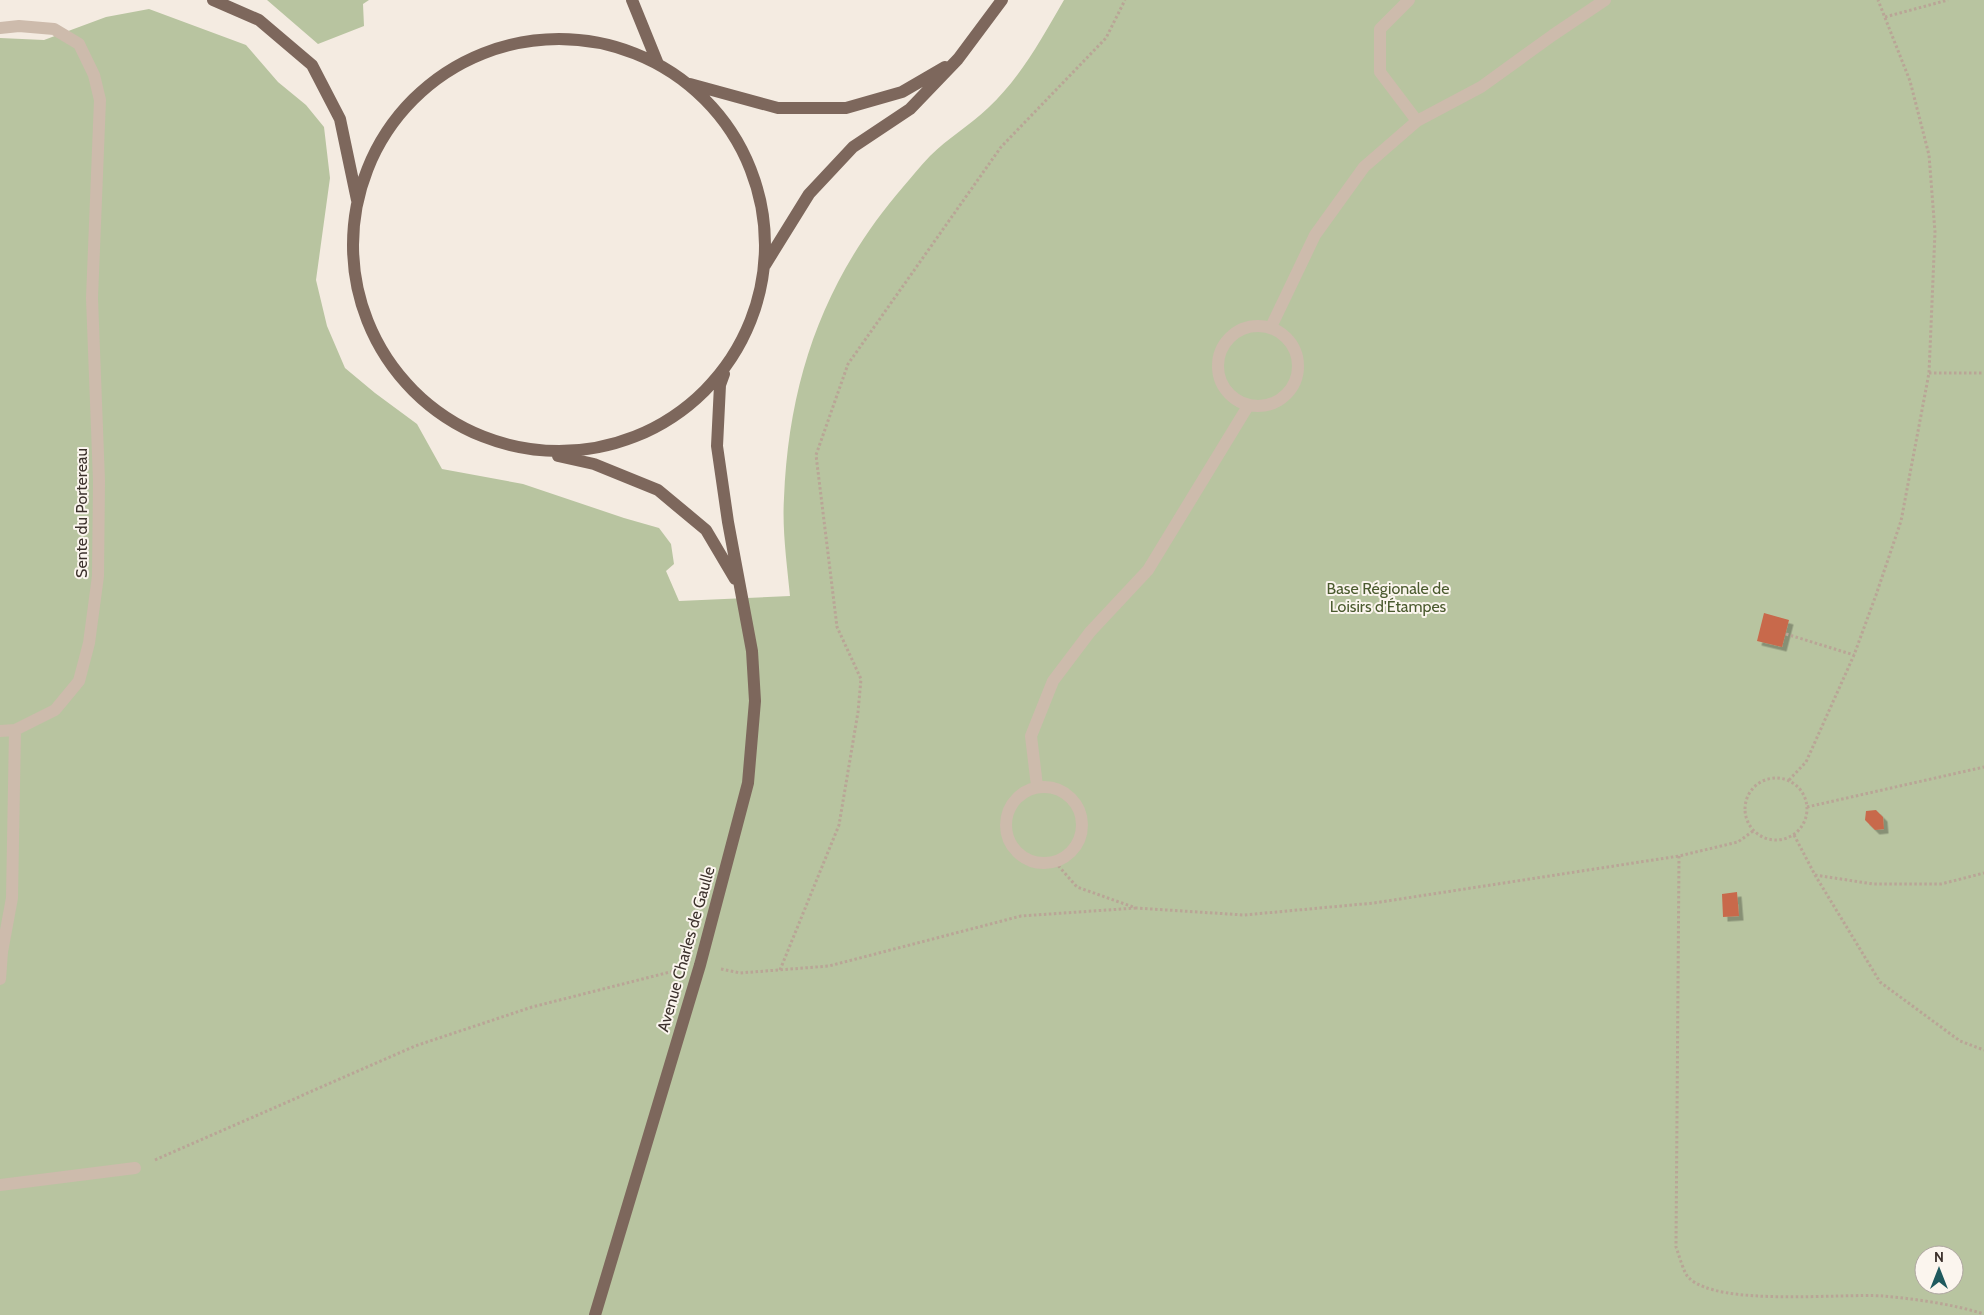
<svg xmlns="http://www.w3.org/2000/svg" width="1984" height="1315" viewBox="0 0 1984 1315" font-family="Cabin,sans-serif">
	<defs>
		<filter id="shadow"><feDropShadow dx="4.5" dy="4.5" stdDeviation="0" flood-color="#0004"/></filter>
	</defs>
	<rect width="100%" height="100%" fill="#f4ebe1"/>
	<path fill="#b8c4a0" fill-rule="evenodd" d="M 267,0 L 369,0 L 363,4 L 364,26 L 318,44 Z
		M 1064,0 L 1984,0 L 1984,1315 L 0,1315 L 0,38 L 44,40 L 106,17 L 149,9 L 246,45 L 278,82 L 306,105 L 324,127 L 330,178 L 316,280 L 327,326 L 345,368 L 375,393 L 417,424 L 442,469 L 523,484 L 624,518 L 659,528 L 671,544 L 674,564 L 666,571 L 679,601 L 790,596 C 787,564 782,530 784,498 C 789,378 824,279 903,187 C 912,177 920,166 930,156 C 948,138 970,125 988,108 C 1021,77 1042,38 1064,0 ZM 1924,1255 L 1954,1255 L 1954,1285 L 1924,1285 Z"/>
	<path fill="#c8694b" filter="url(#shadow)" d="M 1764,613 L 1789,620 L 1782,647 L 1757,641 Z
		M 1876,810 L 1883,817 L 1884,829 L 1875,830 L 1865,820 L 1866,811 Z
		M 1737,892 L 1739,916 L 1723,917 L 1722,894 Z"/>
	<g fill="none" stroke-linecap="round" stroke-linejoin="round">
		<path stroke="#b9a596" stroke-width="3" stroke-dasharray="2.5 2.5" stroke-linecap="butt" d="M 1885,17 L 1948,0
			M 1929,373 L 1984,373
			M 1786,634 L 1854,655
			M1745 809a31 31 0 1 1 62 0a31 31 0 1 1-62 0Z
			M 1789,780 L 1806,762 L 1854,655 L 1876,595 L 1901,521 L 1929,373 L 1935,232 L 1929,155 L 1910,81 L 1878,0
			M 1807,807 L 1984,767
			M 1794,835 L 1815,875 L 1880,982 L 1960,1041 L 1984,1050
			M 1679,856 L 1676,1247 C 1679,1255 1684,1274 1689,1278 C 1719,1307 1840,1293 1883,1296 C 1916,1299 1952,1304 1984,1314
			M 1055,862 L 1077,887 L 1136,908 L 1244,915 L 1374,903 L 1679,856 L 1738,842 L 1753,831
			M 1815,875 L 1873,884 L 1941,884 L 1984,873
			M 721,969 L 740,973 L 829,966 L 1021,916 L 1136,908
			M 780,970 L 839,825 L 858,712 L 861,679 L 837,627 L 816,455 L 848,364 L 1001,147 L 1106,38 L 1125,0
			M 155,1160 L 415,1046 L 532,1007 L 674,971"/>
		<path stroke="#cdbbac" stroke-width="12" d="M 1409,0 L 1380,29 L 1380,72 L 1417,121
			M 0,28 L 19,26 L 54,29 L 79,44 L 94,75 L 100,100 L 92,298 L 99,481 L 98,576 L 89,643 L 79,681 L 55,710 L 15,730 L 12,898 L 2,952 L 0,979
			M1218 366a40 40 0 1 1 80 0a40 40 0 1 1-80 0Z
			M 1271,327 L 1315,235 L 1364,167 L 1417,121 L 1481,87 L 1553,35 L 1605,0
			M 0,731 L 15,730
			M 1037,786 L 1031,736 L 1053,681 L 1090,632 L 1148,570 L 1248,406
			M1006 825a38 38 0 1 1 76 0a38 38 0 1 1-76 0Z
			M 0,1185 L 135,1168"/>
		<path stroke="#7d675c" stroke-width="12" d="M 213,0 L 259,20 L 312,65 L 340,119 L 357,200
			M 632,0 L 658,64
			M353 245a206 206 0 1 1 412 0a206 206 0 1 1-412 0Z
			M 690,84 L 778,108 L 846,108 L 902,92 L 945,67
			M 765,265 L 809,194 L 853,147 L 910,109 L 958,59 L 1002,0
			M 558,456 L 594,464 L 658,490 L 706,530 L 735,579
			M 595,1315 L 700,965 L 748,783 L 755,701 L 752,651 L 728,522 L 717,446 L 720,385 L 724,374"/>
	</g>
	<g text-anchor="middle" dominant-baseline="central" stroke-width="4" stroke-linejoin="round" paint-order="stroke">
		<g font-size="16" fill="#3b302b" stroke="#fbf5ee">
			<text transform="translate(81 513) rotate(-90)">Sente du Portereau</text>
			<text transform="translate(686 949) rotate(-74)">Avenue Charles de Gaulle</text>
		</g>
		<g font-size="16" fill="#4a5a2e" stroke="#fbf5ee">
			<text x="1388" y="588">Base Régionale de<tspan x="1388" dy="18">Loisirs d'Étampes</tspan></text>
		</g>
	</g>
	<g transform="translate(1939 1270)"><circle r="24" fill="#fbf5ee" stroke="#aea6a0"/>
	<path d="M0-4L9 19L0 12L-9 19Z" fill="#1f5a5e"/>
	<text y="-8" font-size="14" font-weight="bold" text-anchor="middle" fill="#3b302b">N</text>
	</g>
</svg>
